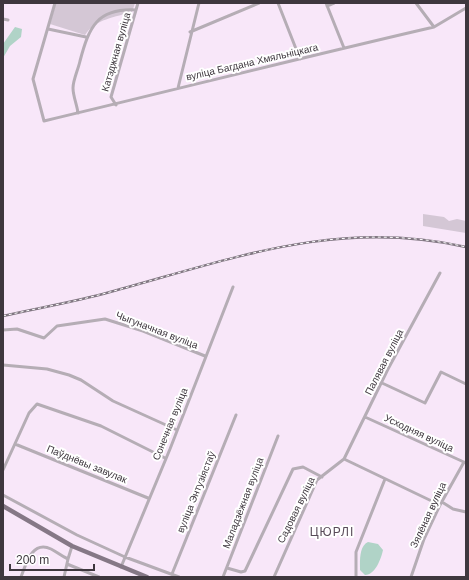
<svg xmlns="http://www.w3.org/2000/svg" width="469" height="580" viewBox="0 0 469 580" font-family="Arial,sans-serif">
	<rect width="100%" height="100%" fill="#f8e7f9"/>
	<path fill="#d4c7d5" d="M 56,3 L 135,3 L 132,12 C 116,17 95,19 85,35 L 50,24 Z
		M 423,214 L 444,217 L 449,221 L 457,219 L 466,221 L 466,233 L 423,226 Z"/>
	<path fill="#b0d3c7" d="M 15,27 L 22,29 L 21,37 L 10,46 L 3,58 L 3,44 Z
		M 368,542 L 378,544 L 383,550 C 381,559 375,575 365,575 L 360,570 C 360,561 359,546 368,542 Z"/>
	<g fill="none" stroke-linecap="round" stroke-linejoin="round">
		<path stroke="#b5adb5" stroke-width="3" d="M 55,3 L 33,79 L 44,121 C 174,90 304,57 434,27 L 466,8
			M 278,3 L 300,59
			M 326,3 L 344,48
			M 416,3 L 434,27
			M 327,6 L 334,3
			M 3,19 L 8,20
			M 48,29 L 86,37
			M 190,32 L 259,3
			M 178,88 L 199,3
			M 116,105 L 111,97 L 138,3
			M 78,113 C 77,105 73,96 73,88 C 73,80 78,70 80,61 C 89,27 97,8 136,10
			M 3,330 L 17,329 L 44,338 L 57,326 L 105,319 L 143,331 L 205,356
			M 3,365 L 47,369 L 69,375 L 81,380 L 113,401 L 177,430
			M 382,383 L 425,403 L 441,372 L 466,384
			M 365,417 L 466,463
			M 15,444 L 148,498
			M 344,459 L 440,505
			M 3,470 L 29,413 L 37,404 L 101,426 L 165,458
			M 3,495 L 77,535 L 125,557 L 179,577
			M 442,502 L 453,509 L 466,512
			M 67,564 L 99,577
			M 121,567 L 170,449 L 233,287
			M 227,568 L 241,572 L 245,571 L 293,469 L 303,467 L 322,477
			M 172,574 L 236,415
			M 21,577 C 26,564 32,540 51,549 C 57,552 61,556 68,559
			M 64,577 L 68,559 L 72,546
			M 223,577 L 278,436
			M 274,577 L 317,480 L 344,459 L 388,369 L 440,273
			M 356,577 L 356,552 L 385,479
			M 411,577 L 424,539 L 440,505 L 464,462"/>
		<path stroke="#857886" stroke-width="4.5" d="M 3,506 L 72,546 L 147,577"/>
		<g stroke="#817782" stroke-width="2.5">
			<path id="rail" d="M 3,316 C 38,308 74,302 110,292 C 232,259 337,218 466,247"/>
		</g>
		<use href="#rail" stroke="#fff" stroke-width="1" stroke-dasharray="3" stroke-linecap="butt"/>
	</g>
	<g text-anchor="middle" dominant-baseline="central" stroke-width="4" stroke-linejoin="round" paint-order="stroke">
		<g font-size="10" fill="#3e373e" stroke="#fff">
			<text transform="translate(116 52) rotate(-74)">Катэджная вуліца</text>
			<text transform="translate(252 62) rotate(-13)">вуліца Багдана Хмяльніцкага</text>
			<text transform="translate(157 330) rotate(21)">Чыгуначная вуліца</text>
			<text transform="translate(384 362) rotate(-63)">Палявая вуліца</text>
			<text transform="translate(170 424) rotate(-68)">Сонечная вуліца</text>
			<text transform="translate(419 433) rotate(25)">Усходняя вуліца</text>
			<text transform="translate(87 464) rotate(22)">Паўднёвы завулак</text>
			<text transform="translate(196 492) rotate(-68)">вуліца Энтузіястаў</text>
			<text transform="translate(243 503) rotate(-69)">Маладзёжная вуліца</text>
			<text transform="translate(296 510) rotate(-64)">Садовая вуліца</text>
			<text transform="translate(428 515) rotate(-65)">Зялёная вуліца</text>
		</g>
		<g font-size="12" letter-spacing="1" fill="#584a59" stroke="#fff">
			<text x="332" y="532">ЦЮРЛІ</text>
		</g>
	</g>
	<rect width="469" height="580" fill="none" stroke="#3e373e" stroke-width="8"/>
	<path d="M10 564v6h84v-6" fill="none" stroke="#3e373e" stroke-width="2"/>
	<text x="16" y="564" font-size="12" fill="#3e373e" stroke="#ffffff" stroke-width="3" paint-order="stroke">200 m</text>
</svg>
